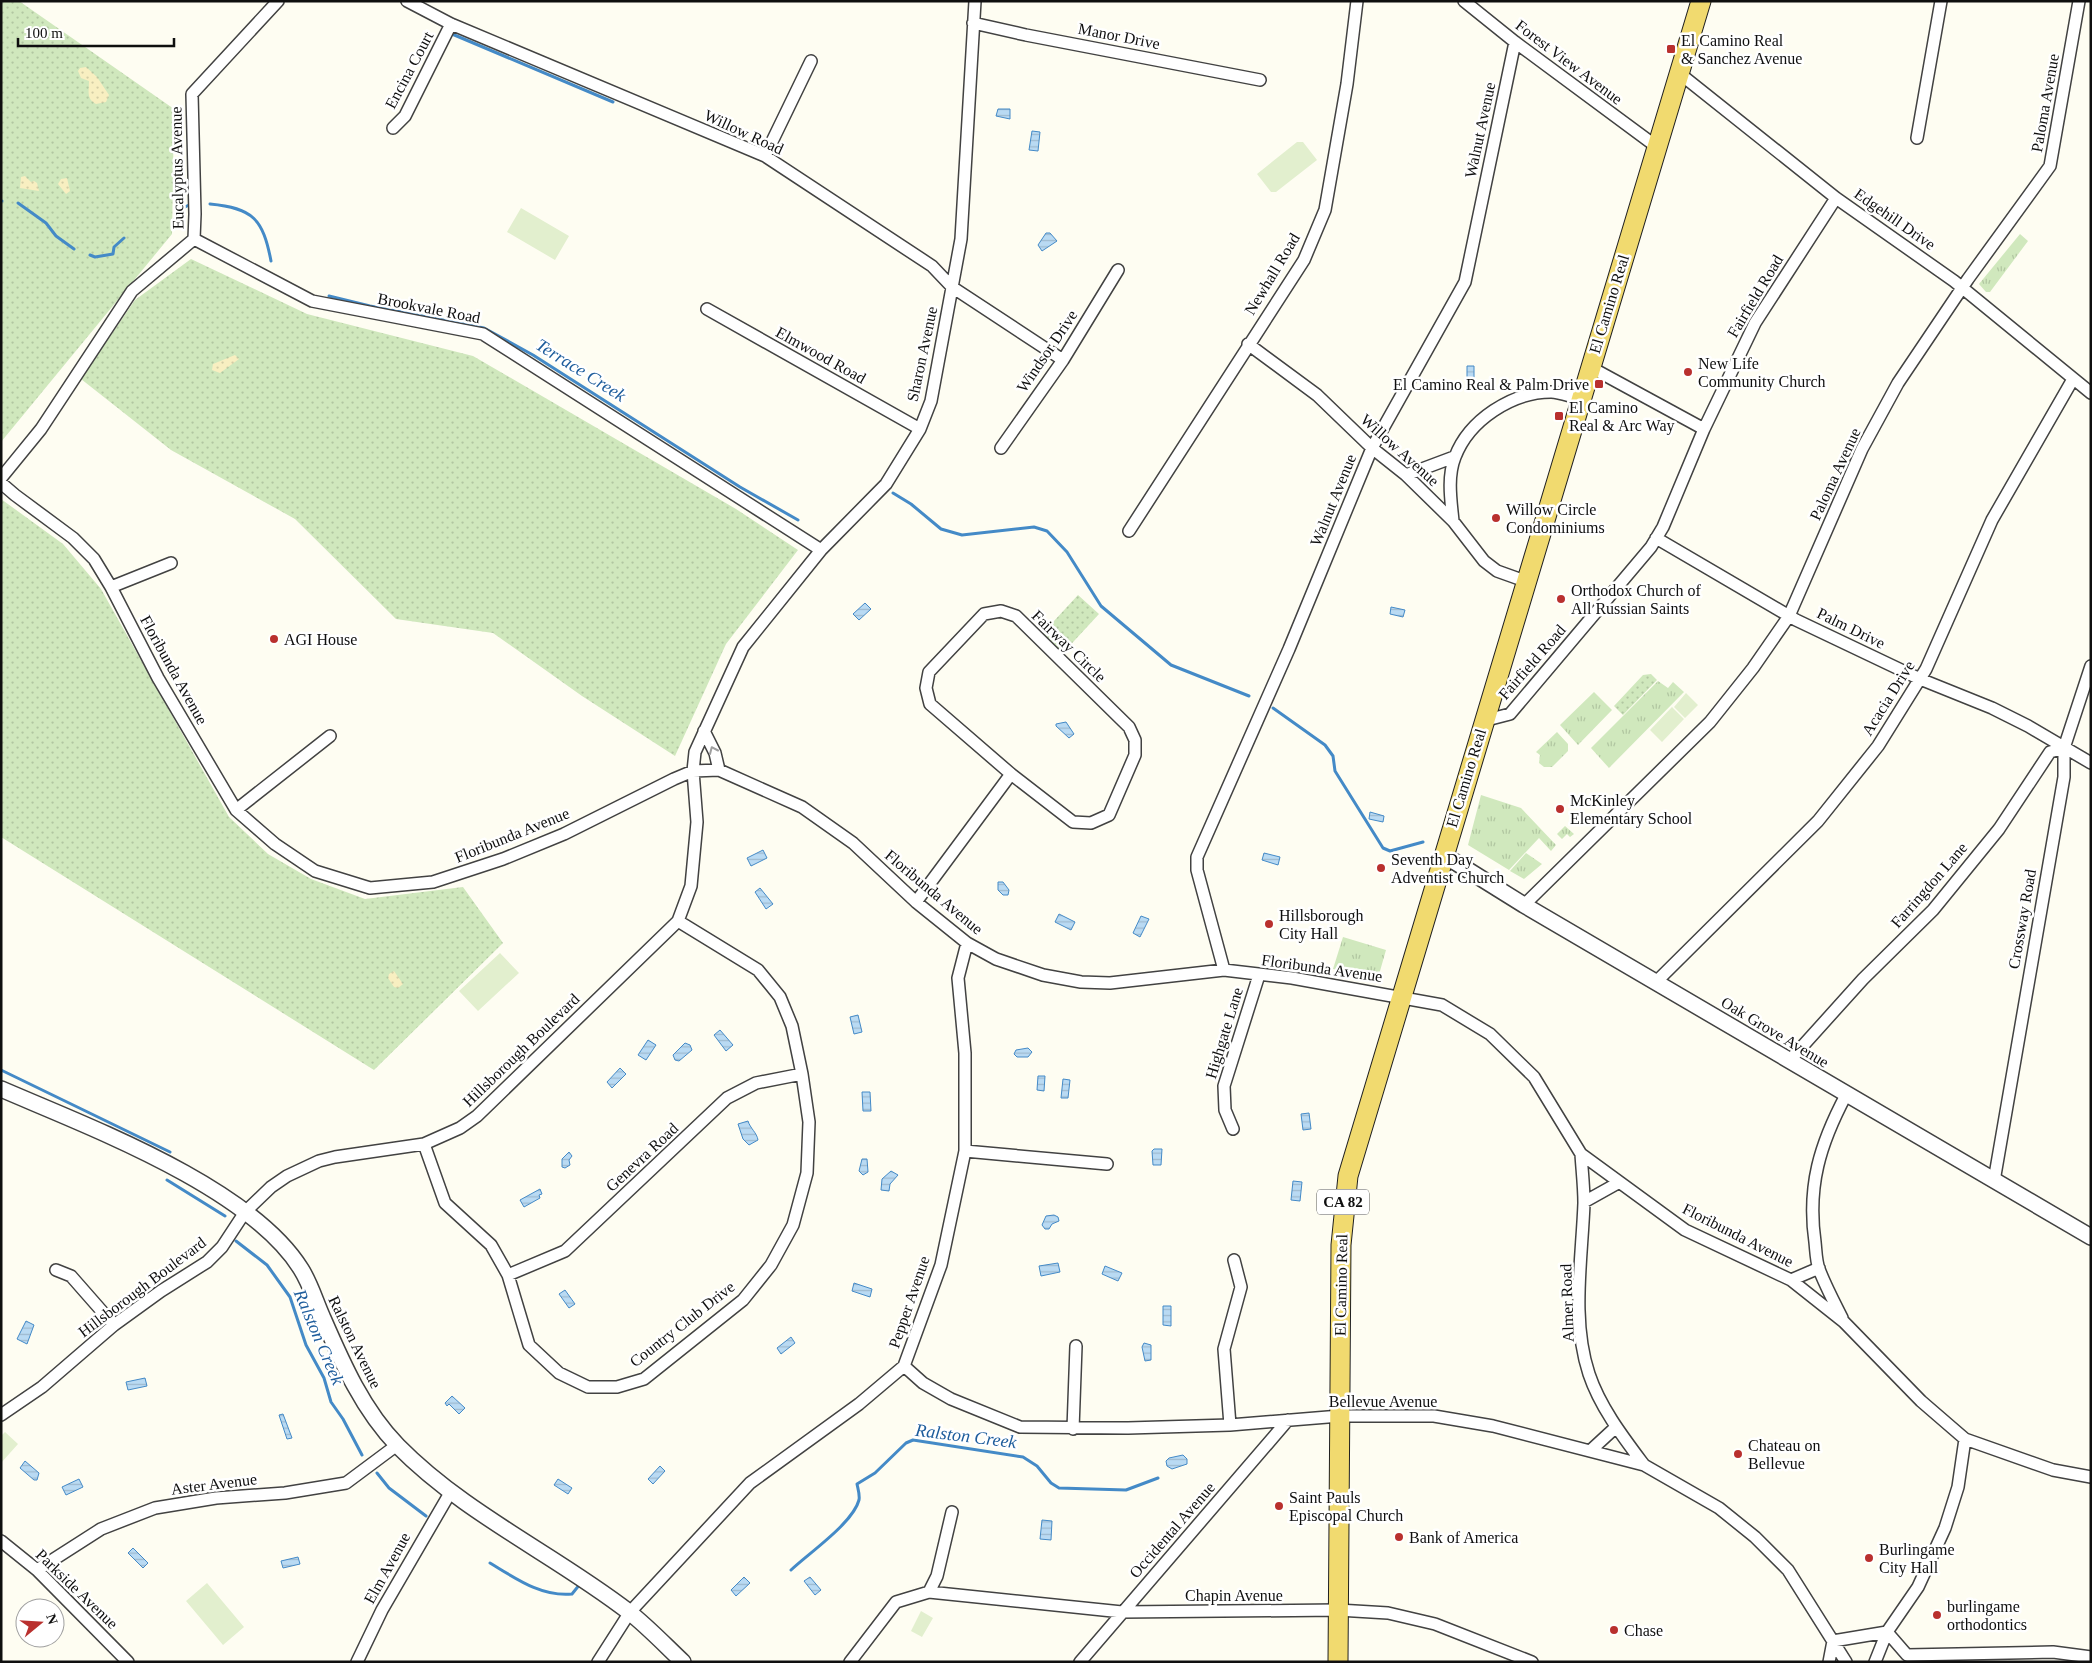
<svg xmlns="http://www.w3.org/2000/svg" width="2092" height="1663" viewBox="0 0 2092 1663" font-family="Georgia,serif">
	<defs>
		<pattern id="grass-dots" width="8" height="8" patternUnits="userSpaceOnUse" patternTransform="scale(1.25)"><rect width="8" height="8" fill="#d0e8bd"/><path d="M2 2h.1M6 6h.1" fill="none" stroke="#b1c6a1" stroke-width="1.8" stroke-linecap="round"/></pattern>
		<pattern id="sand-dots" width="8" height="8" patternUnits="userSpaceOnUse" patternTransform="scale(1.25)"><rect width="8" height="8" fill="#f8efc1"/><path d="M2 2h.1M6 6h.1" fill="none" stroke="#d3cca5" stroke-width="1.8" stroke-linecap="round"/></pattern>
		<pattern id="park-tufts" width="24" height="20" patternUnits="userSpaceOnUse" patternTransform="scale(1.25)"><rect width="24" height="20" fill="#d0e8bd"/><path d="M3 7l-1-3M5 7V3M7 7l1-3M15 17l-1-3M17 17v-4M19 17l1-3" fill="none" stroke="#b1c6a1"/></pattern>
		<pattern id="water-rules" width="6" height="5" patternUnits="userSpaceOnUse" patternTransform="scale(1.25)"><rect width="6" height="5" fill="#b9daf3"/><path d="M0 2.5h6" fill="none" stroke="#9ebacf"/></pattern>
	</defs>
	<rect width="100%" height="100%" fill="#fefdf2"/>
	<path fill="url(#grass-dots)" d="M 1,1 L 19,1 L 174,109 L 172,234 L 1,442 Z
		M 191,259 L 307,314 L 473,356 L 736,509 L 798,550 L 726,644 L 675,756 L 582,696 L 493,633 L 396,619 L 295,519 L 171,450 L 81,379 L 135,300 Z
		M 1,499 L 63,544 L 101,589 L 229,817 L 268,854 L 311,879 L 365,899 L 463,887 L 503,943 L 374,1070 L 1,837 Z
		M 1078,595 L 1099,614 L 1062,654 L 1041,635 Z
		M 1651,674 L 1657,680 L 1623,715 L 1614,706 L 1643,675 Z"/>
	<path fill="url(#sand-dots)" d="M 86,67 L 97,77 L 109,95 L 106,102 L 96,104 C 86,99 89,91 89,81 L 81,78 L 78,71 L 80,68 Z
		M 25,176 L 31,182 L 34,181 L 37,183 L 39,191 L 20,188 L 21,177 Z
		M 67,178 L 70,191 L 66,194 L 58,184 L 61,179 Z
		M 235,355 L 239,359 L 220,373 L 212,370 L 213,364 Z
		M 394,971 L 403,984 L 398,988 L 394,987 L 388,978 L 389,974 Z"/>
	<path fill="url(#park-tufts)" d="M 2020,234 L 2028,241 L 1990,292 L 1986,292 L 1979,284 Z
		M 1658,681 L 1668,688 L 1673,682 L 1684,692 L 1609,768 L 1591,748 Z
		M 1594,692 L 1612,710 L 1578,745 L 1560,725 Z
		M 1557,732 L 1568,744 L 1568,751 L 1552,767 L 1544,767 L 1539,763 L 1540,755 L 1536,752 Z
		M 1481,795 L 1521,808 L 1556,845 L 1551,851 L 1539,838 L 1509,870 L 1468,845 Z
		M 1565,826 L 1574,834 L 1570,837 L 1567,834 L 1562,839 L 1557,834 Z
		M 1526,853 L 1542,864 L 1524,879 L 1510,871 Z
		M 1343,937 L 1386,950 L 1378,978 L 1333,969 Z"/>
	<path fill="#e2efce" d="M 1297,142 L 1303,142 L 1317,160 L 1276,192 L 1271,192 L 1257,174 Z
		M 521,208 L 569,236 L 555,260 L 507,232 Z
		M 1686,693 L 1698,705 L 1685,718 L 1674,707 Z
		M 1672,707 L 1684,719 L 1662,742 L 1650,730 Z
		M 500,953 L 519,973 L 478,1011 L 459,991 Z
		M 5,1432 L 18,1444 L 1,1463 L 1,1436 Z
		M 207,1583 L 244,1627 L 223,1645 L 186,1601 Z
		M 921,1611 L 933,1618 L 922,1637 L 911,1631 Z"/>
	<path fill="url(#water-rules)" stroke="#448ac7" d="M 998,109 L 1010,109 L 1010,119 L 996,116 Z
		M 1032,131 L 1040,132 L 1038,151 L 1029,150 Z
		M 1046,233 L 1050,233 L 1057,241 L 1042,251 L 1038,245 Z
		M 1467,366 L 1474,366 L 1474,385 L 1467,384 Z
		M 865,603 L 871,609 L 859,620 L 853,614 Z
		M 1391,607 L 1405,610 L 1403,617 L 1390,614 Z
		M 1066,722 L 1074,734 L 1069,738 L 1056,726 L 1056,724 Z
		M 1370,812 L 1384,816 L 1383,822 L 1369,819 Z
		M 763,850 L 767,858 L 751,866 L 747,858 Z
		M 1264,853 L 1280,857 L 1278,865 L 1262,860 Z
		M 998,882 L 1003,882 L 1009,890 L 1008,895 L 1003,895 L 998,890 Z
		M 760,888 L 773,904 L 766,909 L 755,892 Z
		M 1059,914 L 1075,922 L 1071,930 L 1055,922 Z
		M 1141,916 L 1149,919 L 1140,937 L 1133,933 Z
		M 858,1015 L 862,1032 L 854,1034 L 850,1017 Z
		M 720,1030 L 733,1045 L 726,1051 L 714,1035 Z
		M 648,1040 L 656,1045 L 646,1060 L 638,1055 Z
		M 685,1043 L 690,1045 L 692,1050 L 679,1061 L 675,1060 L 673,1055 Z
		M 1028,1048 L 1032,1052 L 1028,1057 L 1017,1057 L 1014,1054 L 1016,1050 Z
		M 620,1068 L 626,1074 L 612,1088 L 607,1082 Z
		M 1038,1076 L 1045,1076 L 1044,1091 L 1037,1090 Z
		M 1063,1079 L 1070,1080 L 1068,1098 L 1061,1098 Z
		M 862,1092 L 870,1092 L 871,1111 L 863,1111 Z
		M 1309,1113 L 1311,1129 L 1303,1130 L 1301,1114 Z
		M 748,1121 C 750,1128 757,1133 758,1140 L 749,1145 L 743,1139 L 738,1124 Z
		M 1154,1149 L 1162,1149 L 1161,1165 L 1153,1165 L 1152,1151 Z
		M 569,1152 L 572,1156 L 569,1160 L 570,1165 L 565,1168 L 562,1167 L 562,1159 Z
		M 862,1159 L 867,1159 L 868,1172 L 863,1175 L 859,1171 Z
		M 891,1171 L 898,1175 L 890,1184 L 889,1191 L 881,1190 L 882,1179 Z
		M 1293,1181 L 1302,1182 L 1300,1201 L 1291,1200 Z
		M 540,1189 L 542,1194 L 539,1195 L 540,1198 L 524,1207 L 520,1200 Z
		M 1054,1215 L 1058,1217 L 1059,1221 L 1052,1224 L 1049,1229 L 1045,1229 L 1042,1225 L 1046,1216 Z
		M 1058,1263 L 1060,1272 L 1041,1276 L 1039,1266 Z
		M 1105,1266 L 1122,1273 L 1118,1281 L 1102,1274 Z
		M 854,1283 L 872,1289 L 870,1297 L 852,1291 Z
		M 565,1290 L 575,1304 L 569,1308 L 559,1294 Z
		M 1163,1306 L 1171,1306 L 1171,1326 L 1163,1325 Z
		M 26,1321 L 34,1325 L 27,1344 L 17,1339 Z
		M 791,1337 L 795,1343 L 781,1354 L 777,1348 Z
		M 1144,1343 L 1151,1345 L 1151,1360 L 1145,1361 L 1142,1347 Z
		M 145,1378 L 147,1386 L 128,1390 L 126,1382 Z
		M 452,1396 L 465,1408 L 459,1414 L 449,1404 L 447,1406 L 445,1403 Z
		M 283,1414 L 292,1438 L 287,1439 L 279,1415 Z
		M 1183,1455 L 1187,1459 L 1187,1464 L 1172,1469 L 1167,1466 L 1166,1461 L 1169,1458 Z
		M 25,1461 L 39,1473 L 37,1480 L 34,1480 L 20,1468 Z
		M 660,1466 L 665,1471 L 653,1484 L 648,1479 Z
		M 79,1479 L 83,1487 L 66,1495 L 62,1487 Z
		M 558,1479 L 572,1488 L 568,1494 L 554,1485 Z
		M 1042,1520 L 1052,1521 L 1051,1540 L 1040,1539 Z
		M 133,1548 L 148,1563 L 143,1568 L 128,1553 Z
		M 298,1557 L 300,1564 L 283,1568 L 281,1561 Z
		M 744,1577 L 750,1583 L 736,1596 L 731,1590 Z
		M 810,1577 L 821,1590 L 815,1595 L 804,1581 Z"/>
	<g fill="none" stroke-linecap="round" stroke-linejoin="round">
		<path stroke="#448ac7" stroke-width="3" d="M 452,34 L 613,102
			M 1,201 L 2,201
			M 18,203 L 46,223 L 56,236 L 74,249
			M 210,204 C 253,208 263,219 271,261
			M 175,219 L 181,209 L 191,204
			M 90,255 L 95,257 L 113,254 L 114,247 L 124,238
			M 329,296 L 370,306 L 484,328 L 533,355 L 740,487 L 798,520
			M 893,493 L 911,504 L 941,529 L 962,535 L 1034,527 L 1047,531 L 1067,552 L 1101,606 L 1171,665 L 1249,696
			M 1273,708 L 1325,745 L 1333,756 L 1335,771 L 1383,848 L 1390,851 L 1423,842
			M 1,1070 L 170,1152
			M 167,1180 L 225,1216
			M 236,1241 L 267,1265 L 290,1297 L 306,1345 L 324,1378 L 331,1402 L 343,1419 L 362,1455
			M 377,1473 L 389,1488 L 426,1516
			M 490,1563 C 515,1578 541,1597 572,1594 L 580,1584
			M 791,1570 C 809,1553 853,1523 859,1500 C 860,1495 858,1489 857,1484 L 875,1473 L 906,1443 L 913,1440 L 1023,1457 L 1037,1466 L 1051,1483 L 1059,1488 L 1126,1490 L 1158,1478"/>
		<g stroke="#424242" stroke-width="14">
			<path id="minor" d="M 407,1 L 451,24 L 765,156 L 932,266 L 952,287 L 1063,360
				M 1464,1 L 1515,42 L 1657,147
				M 973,23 L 1026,35 L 1260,80
				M 1679,73 L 1836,198 L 1954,281 L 2091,393
				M 393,128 L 405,116 L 451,24
				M 1917,138 L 1941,1
				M 765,156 L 811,61
				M 194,239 L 312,301 L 483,334 L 821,550
				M 707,309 L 920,429
				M 1248,344 L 1317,395 L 1372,448 L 1406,475 L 1453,521 L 1484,561 L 1497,571 L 1525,581
				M 1590,367 L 1704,429
				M 1001,448 L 1063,360 L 1118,270
				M 1406,475 L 1454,457
				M 1,478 L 41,429 L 132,291 L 194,239 L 195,214 L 192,94 L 278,1
				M 1,483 L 15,495 L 73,538 L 94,559 L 111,587 L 158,678 L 236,810 L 275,844 L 315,871 L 370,888 L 433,882 L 503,859 L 564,834 L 674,779 L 693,771 L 719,770 L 802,807 L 853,843 L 916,902 L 967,943 L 996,959 L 1043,975 L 1081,982 L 1110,983 L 1224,970 L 1292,978 L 1442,1005 L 1490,1034 L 1534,1077 L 1581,1154 L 1685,1230 L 1791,1280 L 1844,1322 L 1921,1401 L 1965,1439 L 2053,1470 L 2091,1477
				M 1453,521 C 1451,501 1447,477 1455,457 C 1469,420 1512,392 1551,392 C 1560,392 1571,397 1581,399
				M 1129,531 L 1304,260 L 1325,210 L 1347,84 L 1357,1
				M 1656,538 L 1796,620 L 1920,679 L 1992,708 L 2028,726 L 2091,763
				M 111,587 L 171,563
				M 1001,611 L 1016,616 L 1129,727 L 1135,740 L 1135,755 L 1109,815 L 1091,823 L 1073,822 L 1011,774 L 930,704 L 926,688 L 929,672 L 984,614 Z
				M 1483,721 L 1510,714 L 1651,547 L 1663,527 L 1704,429 L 1755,323 L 1836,198
				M 704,731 L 715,753 L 719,770
				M 236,810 L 330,736
				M 916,902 L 1011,774
				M 1524,905 L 1710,722 L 1753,668 L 1789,616 L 1862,449 L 1898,383 L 1968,279 L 2050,166 L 2079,1
				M 1224,970 L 1197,870 L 1197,857 L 1289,649 L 1372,448 L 1465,282 L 1515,42
				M 1656,982 L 1818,821 L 1878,746 L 1926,669 L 1992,520 L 2073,379
				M 1790,1060 L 1863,979 L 1933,910 L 1999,829 L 2050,752 L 2064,748
				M 1233,1129 L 1225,1110 L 1224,1086 L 1259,975
				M 424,1144 L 445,1203 L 491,1245 L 508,1275 L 529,1345 L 559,1373 L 588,1387 L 617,1387 L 644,1379 L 743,1300 L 771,1265 L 793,1225 L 807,1173 L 809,1122 L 802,1074 L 792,1026 L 780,997 L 758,970 L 678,921
				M 965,1151 L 1107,1164
				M 1581,1154 C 1582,1170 1584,1187 1584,1203 C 1582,1259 1571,1320 1589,1374 C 1600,1407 1623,1437 1644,1465
				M 1994,1181 L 2064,777 L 2064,748 L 2091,666
				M 1584,1202 L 1618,1183
				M 56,1270 L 71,1276 L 114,1325
				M 508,1275 L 565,1251 L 727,1098 L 756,1083 L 802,1074
				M 1791,1280 L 1819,1268
				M 1842,1318 C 1834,1302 1825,1285 1819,1269 C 1816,1261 1816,1251 1815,1242 C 1807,1186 1820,1144 1846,1095
				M 904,1366 L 923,1383 L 951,1399 L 1020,1427 L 1128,1428 L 1230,1425 L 1340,1416 L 1434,1416 L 1493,1426 L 1644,1465 L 1719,1508 L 1755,1537 L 1788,1570 L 1846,1662
				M 1,1415 L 42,1387 L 114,1325 L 161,1291 L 207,1262 L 222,1247 L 245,1212 L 271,1187 L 287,1176 L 319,1161 L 335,1157 L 424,1144 L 460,1128 L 477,1116 L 678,921 L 691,886 L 697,822 L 693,771 L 695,752 L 743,647 L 821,550 L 886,484 L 920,429 L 931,401 L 961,239 L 975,1
				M 1230,1425 L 1224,1349 L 1241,1287 L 1234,1260
				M 1073,1429 L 1076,1346
				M 1590,1451 L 1616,1427
				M 1,1541 L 37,1570 L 128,1662
				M 37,1570 L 101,1529 L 155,1508 L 216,1498 L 285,1493 L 346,1483 L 397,1445
				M 929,1592 L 1122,1612 L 1338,1610 L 1388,1613 L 1435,1624 L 1532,1662
				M 1887,1632 L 1907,1655 L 2053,1652 L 2091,1657
				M 357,1662 L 382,1610 L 450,1493
				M 598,1662 L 630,1612 L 750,1483 L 859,1404 L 904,1366 L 941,1265 L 965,1151 L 965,1053 L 958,978 L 967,943
				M 850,1662 L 896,1602 L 929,1592 L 937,1576 L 952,1512
				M 1080,1662 L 1288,1420
				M 1829,1662 L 1833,1641 L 1887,1632
				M 1875,1662 L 1887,1632 L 1918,1587 L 1945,1528 L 1958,1487 L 1965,1439"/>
		</g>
		<g stroke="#424242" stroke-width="18">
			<path id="tertiary" d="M 1442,857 L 1455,862 L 1524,905 L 2091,1237
				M 1,1089 C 89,1127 250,1187 301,1269 C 310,1283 315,1300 322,1316 C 342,1362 362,1409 398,1446 C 465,1514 554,1554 629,1612 C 648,1627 665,1645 683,1662"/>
		</g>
		<g stroke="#202020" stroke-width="21">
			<path id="primary" d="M 1338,1662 L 1341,1245 L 1348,1176 L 1701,1"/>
		</g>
		<use href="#minor" stroke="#fff" stroke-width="11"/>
		<use href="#tertiary" stroke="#fff" stroke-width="15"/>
		<use href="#primary" stroke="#f1da6f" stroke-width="19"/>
	</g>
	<defs><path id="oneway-chevron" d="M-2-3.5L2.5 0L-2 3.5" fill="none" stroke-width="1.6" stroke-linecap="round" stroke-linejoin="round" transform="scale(1.25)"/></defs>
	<use stroke="#9f9f9f" href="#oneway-chevron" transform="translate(713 750) rotate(-114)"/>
	<g fill="#b9302e" stroke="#fff" stroke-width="2">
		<rect x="1666" y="44" width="10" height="10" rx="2.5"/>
		<circle cx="1688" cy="372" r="5"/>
		<rect x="1594" y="379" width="10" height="10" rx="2.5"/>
		<rect x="1554" y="411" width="10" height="10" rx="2.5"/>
		<circle cx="1496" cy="518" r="5"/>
		<circle cx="1561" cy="599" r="5"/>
		<circle cx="274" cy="639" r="5"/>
		<circle cx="1560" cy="809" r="5"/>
		<circle cx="1381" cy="868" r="5"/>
		<circle cx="1269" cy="924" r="5"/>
		<circle cx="1738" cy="1454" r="5"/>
		<circle cx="1279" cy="1506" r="5"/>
		<circle cx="1399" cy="1537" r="5"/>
		<circle cx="1869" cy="1558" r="5"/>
		<circle cx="1937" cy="1615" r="5"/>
		<circle cx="1614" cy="1630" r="5"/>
	</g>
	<g text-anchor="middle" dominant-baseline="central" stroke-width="5" stroke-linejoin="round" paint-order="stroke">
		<rect fill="#fff" stroke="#575757" stroke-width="1" x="1317" y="1189.5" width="52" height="25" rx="4"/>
		<g font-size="15" font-weight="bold" fill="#0f0f0f">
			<text x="1343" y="1202">CA 82</text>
		</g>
		<g font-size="16" fill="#0f0f0f" stroke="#fff">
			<text transform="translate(1119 36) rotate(11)">Manor Drive</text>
			<text transform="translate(1569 62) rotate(37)">Forest View Avenue</text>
			<text transform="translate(409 70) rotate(-62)">Encina Court</text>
			<text transform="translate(2045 103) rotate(-80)">Paloma Avenue</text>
			<text transform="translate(1480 130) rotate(-78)">Walnut Avenue</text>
			<text transform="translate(744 132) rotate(25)">Willow Road</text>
			<text transform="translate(177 168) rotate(-91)">Eucalyptus Avenue</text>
			<text transform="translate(1895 219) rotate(35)">Edgehill Drive</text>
			<text transform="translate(1272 274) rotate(-59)">Newhall Road</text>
			<text transform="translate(1755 296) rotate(-59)">Fairfield Road</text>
			<text transform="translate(1609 304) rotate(-73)">El Camino Real</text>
			<text transform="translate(429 308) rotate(11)">Brookvale Road</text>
			<text transform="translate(1047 351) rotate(-56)">Windsor Drive</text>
			<text transform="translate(922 354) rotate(-78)">Sharon Avenue</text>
			<text transform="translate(821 355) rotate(29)">Elmwood Road</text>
			<text transform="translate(1400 450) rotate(42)">Willow Avenue</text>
			<text transform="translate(1835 474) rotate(-65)">Paloma Avenue</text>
			<text transform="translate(1333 500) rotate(-68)">Walnut Avenue</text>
			<text transform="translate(1851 628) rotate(26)">Palm Drive</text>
			<text transform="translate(1069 646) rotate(44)">Fairway Circle</text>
			<text transform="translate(1532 662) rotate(-49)">Fairfield Road</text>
			<text transform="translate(174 670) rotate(61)">Floribunda Avenue</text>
			<text transform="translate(1888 698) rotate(-58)">Acacia Drive</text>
			<text transform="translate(1466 778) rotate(-73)">El Camino Real</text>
			<text transform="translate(512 835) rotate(-22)">Floribunda Avenue</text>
			<text transform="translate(1929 885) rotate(-49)">Farringdon Lane</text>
			<text transform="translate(934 892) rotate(40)">Floribunda Avenue</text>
			<text transform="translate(2022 919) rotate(-80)">Crossway Road</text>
			<text transform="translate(1322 968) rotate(8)">Floribunda Avenue</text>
			<text transform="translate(1775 1032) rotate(31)">Oak Grove Avenue</text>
			<text transform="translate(1224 1033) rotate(-73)">Highgate Lane</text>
			<text transform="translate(521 1050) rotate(-44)">Hillsborough Boulevard</text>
			<text transform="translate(642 1157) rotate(-43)">Genevra Road</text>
			<text transform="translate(1738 1235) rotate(27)">Floribunda Avenue</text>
			<text transform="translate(1341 1285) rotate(-89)">El Camino Real</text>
			<text transform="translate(142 1287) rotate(-37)">Hillsborough Boulevard</text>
			<text transform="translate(909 1302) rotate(-71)">Pepper Avenue</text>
			<text transform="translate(1567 1303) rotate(-92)">Almer Road</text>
			<text transform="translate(682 1324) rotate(-38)">Country Club Drive</text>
			<text transform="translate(355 1342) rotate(64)">Ralston Avenue</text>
			<text x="1383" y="1401">Bellevue Avenue</text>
			<text transform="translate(214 1484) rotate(-7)">Aster Avenue</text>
			<text transform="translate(1172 1530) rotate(-49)">Occidental Avenue</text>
			<text transform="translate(387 1568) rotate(-61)">Elm Avenue</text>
			<text transform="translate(77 1589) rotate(44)">Parkside Avenue</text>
			<text x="1234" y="1595">Chapin Avenue</text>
		</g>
		<g font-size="16" fill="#0f0f0f" stroke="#fff" text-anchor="start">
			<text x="1681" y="40">El Camino Real<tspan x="1681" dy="18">&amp; Sanchez Avenue</tspan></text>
			<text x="1698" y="363">New Life<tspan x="1698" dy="18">Community Church</tspan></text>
			<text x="1589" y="384" text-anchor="end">El Camino Real &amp; Palm Drive</text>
			<text x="1569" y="407">El Camino<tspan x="1569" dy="18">Real &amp; Arc Way</tspan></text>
			<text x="1506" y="509">Willow Circle<tspan x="1506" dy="18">Condominiums</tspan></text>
			<text x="1571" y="590">Orthodox Church of<tspan x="1571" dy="18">All Russian Saints</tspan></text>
			<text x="284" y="639">AGI House</text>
			<text x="1570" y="800">McKinley<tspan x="1570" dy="18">Elementary School</tspan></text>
			<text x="1391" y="859">Seventh Day<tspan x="1391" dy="18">Adventist Church</tspan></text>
			<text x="1279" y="915">Hillsborough<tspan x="1279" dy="18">City Hall</tspan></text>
			<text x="1748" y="1445">Chateau on<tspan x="1748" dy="18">Bellevue</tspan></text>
			<text x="1289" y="1497">Saint Pauls<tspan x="1289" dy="18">Episcopal Church</tspan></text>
			<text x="1409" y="1537">Bank of America</text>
			<text x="1879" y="1549">Burlingame<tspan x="1879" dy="18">City Hall</tspan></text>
			<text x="1947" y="1606">burlingame<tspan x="1947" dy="18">orthodontics</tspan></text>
			<text x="1624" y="1630">Chase</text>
		</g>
		<g font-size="18" font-style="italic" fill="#1e5d9c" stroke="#fff">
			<text transform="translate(581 370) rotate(32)">Terrace Creek</text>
			<text transform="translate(319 1337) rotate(67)">Ralston Creek</text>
			<text transform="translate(966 1436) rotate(7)">Ralston Creek</text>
		</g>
	</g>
	<rect width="2092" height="1663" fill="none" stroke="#0f0f0f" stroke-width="5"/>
	<g transform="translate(40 1623) rotate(72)"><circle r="24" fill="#ffffff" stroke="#9f9f9f"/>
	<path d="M0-4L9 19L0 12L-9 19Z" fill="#b9302e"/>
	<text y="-8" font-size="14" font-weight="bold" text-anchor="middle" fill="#0f0f0f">N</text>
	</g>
	<path d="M18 38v8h156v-8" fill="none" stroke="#0f0f0f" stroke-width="2.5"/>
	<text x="25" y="38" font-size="15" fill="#0f0f0f" stroke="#ffffff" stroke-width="4" paint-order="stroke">100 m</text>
</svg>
